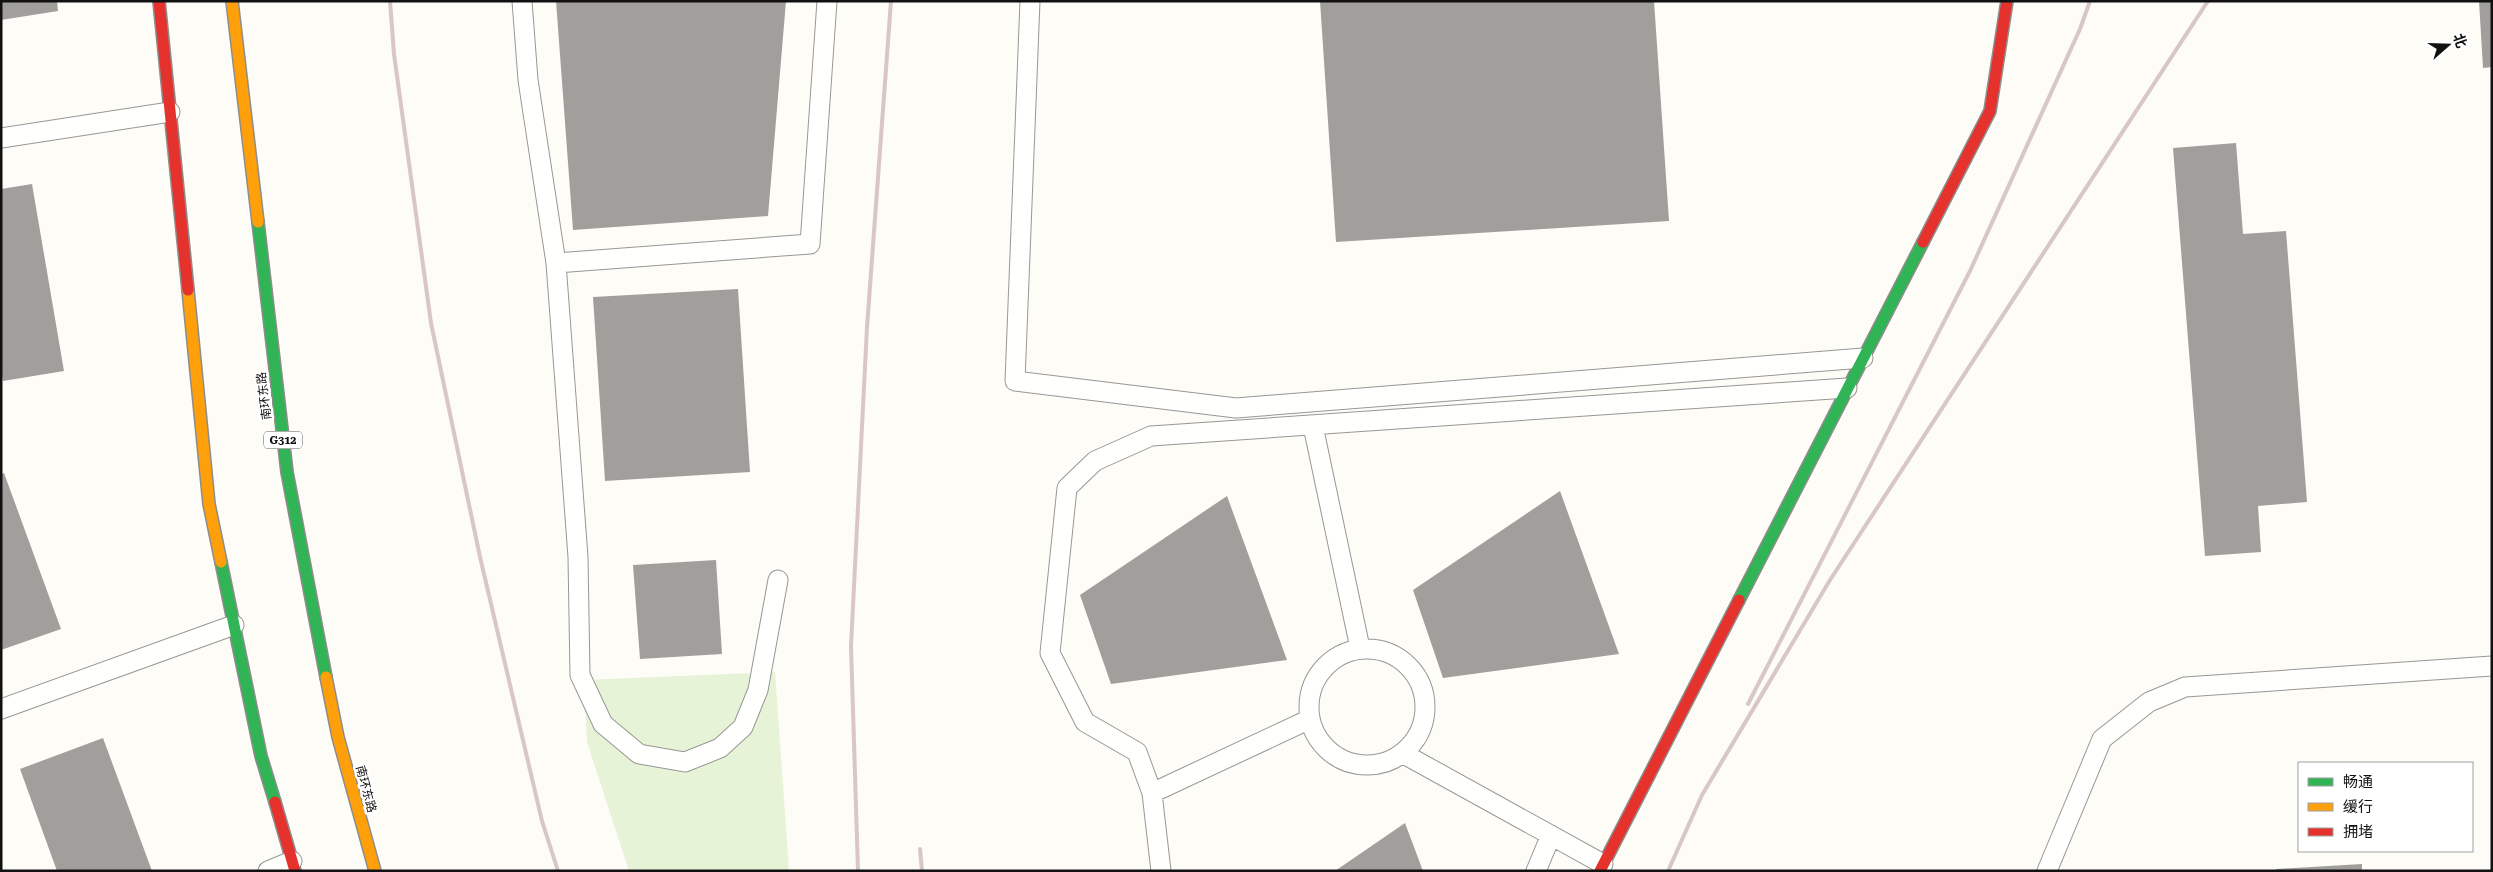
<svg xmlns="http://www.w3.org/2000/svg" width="2493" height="872" viewBox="0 0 2493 872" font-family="'Roboto Serif','Noto Sans SC',serif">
	<rect width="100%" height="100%" fill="#fdfcf7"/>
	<path fill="#e7f3d7" d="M 775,672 L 789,871 L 629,871 L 587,742 L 584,680 Z"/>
	<path fill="#a19f9c" d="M 1,1 L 57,1 L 58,11 L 1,20 Z
		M 556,1 L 786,1 L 768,216 L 573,230 Z
		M 1320,1 L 1654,1 L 1669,221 L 1336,242 Z
		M 2479,1 L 2492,1 L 2492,67 L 2483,68 Z
		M 2236,143 L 2243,234 L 2286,231 L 2307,502 L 2258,506 L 2261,552 L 2205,556 L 2173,148 Z
		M 32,184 L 64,371 L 3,381 L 1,368 L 1,189 Z
		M 738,289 L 750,472 L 605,481 L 593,297 Z
		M 4,473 L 61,629 L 1,650 L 1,474 Z
		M 1560,491 L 1619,654 L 1443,678 L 1413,590 Z
		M 1227,496 L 1287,660 L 1111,684 L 1080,595 Z
		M 716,560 L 722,654 L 640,659 L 633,565 Z
		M 103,738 L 152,871 L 57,871 L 20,769 Z
		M 1405,823 L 1423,871 L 1335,871 Z
		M 2362,864 L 2362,871 L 2276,871 L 2276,869 Z"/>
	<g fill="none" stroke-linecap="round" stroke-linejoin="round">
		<g stroke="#979795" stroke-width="21">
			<path id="lane" d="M 522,1 L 528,80 L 556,263 L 578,557 L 580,675 L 603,724 L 639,754 L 685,762 L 720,748 L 743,727 L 758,690 L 778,580
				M 1030,1 L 1015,381 L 1236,408 L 1863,358
				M 1,138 L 170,112
				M 556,263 L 810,244 L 827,1
				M 1313,426 L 1360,648
				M1309 707a58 58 0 1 1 116 0a58 58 0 1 1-116 0Z
				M 1,709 L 234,625
				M 1402,753 L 1603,864
				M 1152,793 L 1310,719
				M 268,871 L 292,861
				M 1161,871 L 1152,793 L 1137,752 L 1085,722 L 1050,653 L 1067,488 L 1095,461 L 1151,436 L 1847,388
				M 1536,871 L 1551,835
				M 2047,871 L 2102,739 L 2149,702 L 2185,687 L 2492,666"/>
		</g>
		<g stroke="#8e8d8b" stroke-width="14">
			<path id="fast" d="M 258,222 L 287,472 L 326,677
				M 221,562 L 261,756 L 275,802
				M 1739,600 L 1923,242"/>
		</g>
		<g stroke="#8e8d8b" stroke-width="14">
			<path id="slow" d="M 232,1 L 258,222
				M 188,290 L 209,504 L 221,562
				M 326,677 L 338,737 L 375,871"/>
		</g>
		<g stroke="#8e8d8b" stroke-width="14">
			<path id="jam" d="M 159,1 L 188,290
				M 1923,242 L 1990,111 L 2007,1
				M 275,802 L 295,871
				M 1600,871 L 1739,600"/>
		</g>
		<use href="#lane" stroke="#fffffe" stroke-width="19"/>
		<use href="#fast" stroke="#30b455" stroke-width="11"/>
		<use href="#slow" stroke="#ff9f0a" stroke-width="11"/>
		<use href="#jam" stroke="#e5322d" stroke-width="11"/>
		<path stroke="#d9c6c7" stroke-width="4" d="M 390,1 L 394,54 L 431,323 L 480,557 L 542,821 L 558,871
			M 1748,704 L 1970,271 L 2080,29 L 2090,1
			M 920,849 L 922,871
			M 858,871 L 851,646 L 867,327 L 891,1
			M 1668,871 L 1702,795 L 1830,580 L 2208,1"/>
	</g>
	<g text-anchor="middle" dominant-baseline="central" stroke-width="5" stroke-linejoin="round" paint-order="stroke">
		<rect fill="#fff" stroke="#585858" stroke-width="1" x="264" y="431.5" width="38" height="17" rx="4"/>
		<g font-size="11" font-weight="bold" fill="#111">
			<text x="283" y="440">G312</text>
		</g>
		<g font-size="12" fill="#111" stroke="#fff">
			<text transform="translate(264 396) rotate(-97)">南环东路</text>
			<text transform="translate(366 789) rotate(75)">南环东路</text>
		</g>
	</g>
	<rect width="2493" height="872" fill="none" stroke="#111111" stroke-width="5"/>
	<rect x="2298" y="762" width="175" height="90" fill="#ffffff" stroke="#a0a0a0"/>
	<rect x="2308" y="778" width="25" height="8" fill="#30b455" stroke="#a0a0a0"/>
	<text x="2343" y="787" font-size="15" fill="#111111">畅通</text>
	<rect x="2308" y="803" width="25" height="8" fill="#ff9f0a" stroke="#a0a0a0"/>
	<text x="2343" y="812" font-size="15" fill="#111111">缓行</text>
	<rect x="2308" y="828" width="25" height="8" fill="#e5322d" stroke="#a0a0a0"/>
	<text x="2343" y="837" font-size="15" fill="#111111">拥堵</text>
	<g transform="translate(2448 45) rotate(70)" stroke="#ffffff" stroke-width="4" paint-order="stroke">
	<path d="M0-4L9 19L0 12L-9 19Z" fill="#111111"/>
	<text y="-8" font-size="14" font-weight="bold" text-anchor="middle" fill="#111111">北</text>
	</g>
</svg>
